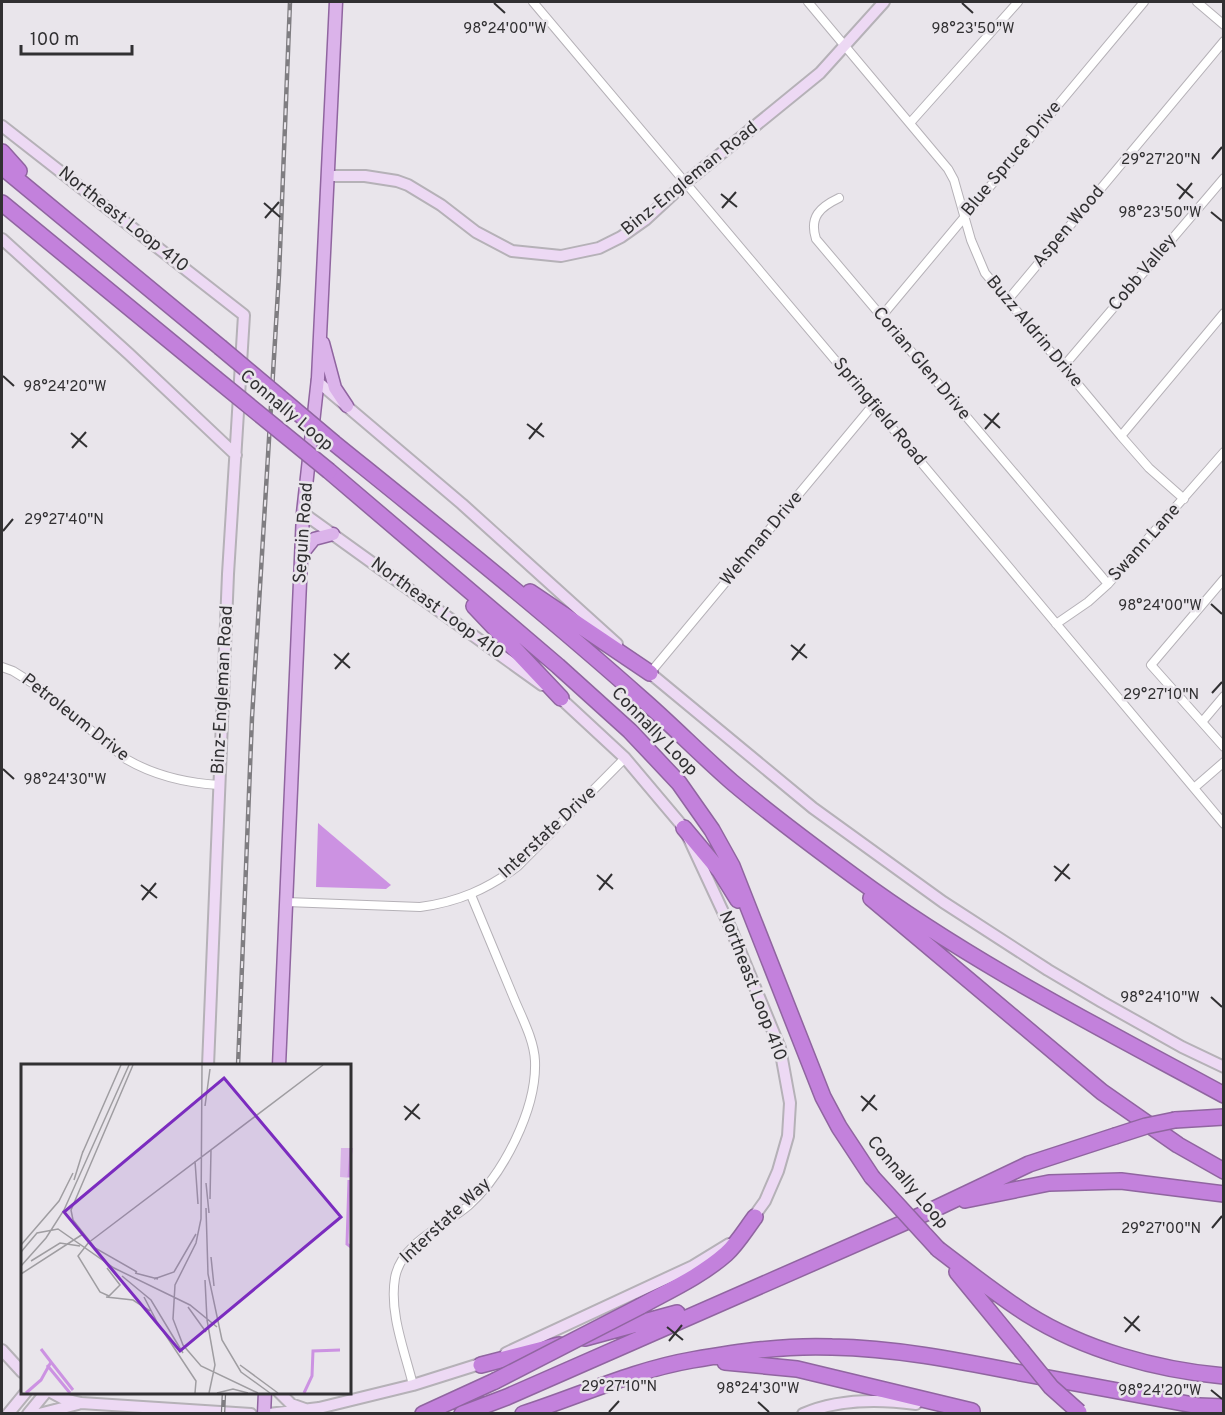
<svg xmlns="http://www.w3.org/2000/svg" width="1225" height="1415" viewBox="0 0 1225 1415" font-family="Overpass,sans-serif">
	<rect width="100%" height="100%" fill="#e9e5eb"/>
	<path fill="#cc92e2" d="M 318,823 L 391,885 L 386,889 L 316,887 Z"/>
	<g fill="none" stroke-linecap="round" stroke-linejoin="round">
		<g stroke="#b5b1b7" stroke-width="10">
			<path id="street" d="M 533,2 L 873,405 L 1224,824
				M 808,2 L 948,169 L 954,180 L 971,240 L 985,273 L 1121,436 L 1149,468 L 1184,499
				M 1197,2 L 1224,25
				M 910,123 L 1018,2
				M 839,198 C 820,207 809,217 816,239 L 1108,584
				M 1007,301 L 1224,41
				M 881,317 L 1144,2
				M 1063,367 L 1224,178
				M 1121,436 L 1224,313
				M 1224,579 L 1151,665 L 1224,747
				M 1056,624 L 1088,602 L 1108,584 L 1224,452
				M 2,667 L 13,671 L 37,686 L 126,759 C 155,776 186,783 219,785
				M 650,673 L 873,405
				M 1202,722 L 1224,696
				M 1194,788 L 1224,762
				M 286,902 L 420,907 C 458,902 488,889 518,866 L 625,758
				M 413,1385 C 405,1352 389,1313 395,1278 C 401,1243 443,1227 468,1206 C 503,1175 537,1109 535,1061 C 534,1039 521,1016 513,996 C 499,962 485,929 471,895"/>
		</g>
		<g stroke="#b5b1b7" stroke-width="14">
			<path id="secondary" d="M 2,126 L 244,315 L 228,574 L 208,1066
				M 328,176 L 365,176 L 397,181 L 408,185 L 441,205 L 476,232 L 512,251 L 561,256 L 599,248 L 621,237 L 645,220 L 685,183 L 820,73 L 884,2
				M 2,239 L 129,354 L 236,455
				M 317,381 L 462,504 L 617,644
				M 303,513 L 542,685
				M 645,669 L 813,808 L 943,902 L 1048,970 L 1102,1002 L 1182,1047 L 1224,1067
				M 557,695 L 625,758 L 684,828 L 731,929 L 780,1048 L 790,1103 L 788,1136 L 778,1171 L 765,1201 L 750,1222
				M 2,1350 L 22,1372
				M 506,1353 L 693,1266 L 729,1244
				M 51,1392 L 64,1399 L 81,1403 L 251,1414
				M 279,1392 L 291,1404 L 305,1409
				M 8,1414 L 26,1392
				M 28,1414 L 46,1392
				M 39,1414 L 78,1404
				M 269,1414 L 319,1408 L 413,1385 L 486,1362
				M 803,1414 C 837,1399 879,1399 916,1404"/>
		</g>
		<g stroke="#9065a0" stroke-width="15">
			<path id="primary" d="M 323,343 L 335,388 L 347,406
				M 302,554 L 314,539 L 333,534
				M 279,1066 L 303,513 L 318,378 L 336,2
				M 264,1414 L 265,1392"/>
		</g>
		<g stroke="#9065a0" stroke-width="18">
			<path id="highway" d="M 2,152 L 19,171
				M 2,167 L 220,347
				M 2,203 L 215,378
				M 334,443 C 438,527 542,610 642,699 C 673,726 701,755 732,782 C 771,815 814,847 855,877 C 970,962 1099,1027 1224,1095
				M 329,471 L 558,666 L 630,731 L 679,783 L 712,830 L 732,866 L 823,1097 L 839,1127 L 872,1177
				M 530,592 L 650,673
				M 474,606 L 561,698
				M 684,828 L 720,871 L 738,900
				M 871,898 L 1102,1092 L 1178,1145 L 1224,1171
				M 1175,1120 L 1224,1117
				M 965,1200 L 1049,1183 L 1121,1181 L 1224,1194
				M 938,1249 C 967,1271 996,1294 1027,1314 C 1084,1350 1157,1370 1224,1376
				M 957,1272 L 1021,1350
				M 641,1306 C 670,1290 701,1276 726,1254 C 737,1244 746,1229 755,1217
				M 585,1338 L 677,1313
				M 725,1362 L 797,1369 L 972,1411
				M 481,1365 L 559,1345
				M 423,1414 L 495,1381
				M 462,1414 L 507,1397 L 926,1213 L 1029,1164 L 1115,1136
				M 523,1414 C 579,1396 634,1370 692,1360 C 738,1352 785,1345 832,1347 C 894,1348 955,1360 1016,1372 C 1077,1383 1138,1395 1199,1406 L 1224,1407"/>
		</g>
		<use href="#street" stroke="#fff" stroke-width="8"/>
		<use href="#secondary" stroke="#edd9f4" stroke-width="10"/>
		<use href="#primary" stroke="#dbb3ea" stroke-width="12"/>
		<use href="#highway" stroke="#c381dc" stroke-width="15"/>
		<g stroke="#7f7d81" stroke-width="4.5">
			<path id="rail" d="M 238,1066 L 252,718 L 279,275 L 290,2
				M 223,1414 L 224,1392"/>
		</g>
		<use href="#rail" stroke="#e9e5eb" stroke-width="2" stroke-dasharray="7" stroke-linecap="butt"/>
		<g stroke="#9065a0" stroke-width="18" stroke-linecap="butt">
			<path id="highway-bridge" d="M 220,347 L 334,443
				M 215,378 L 329,471
				M 1115,1136 L 1146,1126 L 1175,1120
				M 872,1177 L 938,1249
				M 1021,1350 L 1051,1387 L 1079,1412
				M 495,1381 L 641,1306"/>
		</g>
		<use href="#highway-bridge" stroke="#c381dc" stroke-width="15"/>
	</g>
	<path fill="none" stroke="#313032" stroke-width="2" d="M 494,3 L 505,13M 962,3 L 973,13M 1212,159 L 1222,147M 1177,184 L 1193,198M 721,194 L 737,207M 1179,199 L 1192,183M 264,203 L 280,217M 722,208 L 736,192M 1211,212 L 1222,221M 265,218 L 279,202M 3,376 L 14,386M 984,414 L 1000,428M 527,424 L 544,437M 985,429 L 999,413M 71,433 L 87,447M 529,439 L 542,423M 72,448 L 86,432M 3,531 L 13,519M 1211,604 L 1222,614M 791,645 L 807,658M 334,654 L 350,668M 792,660 L 805,644M 335,669 L 349,653M 1212,693 L 1222,682M 3,769 L 14,779M 1054,866 L 1070,879M 597,875 L 613,889M 1055,881 L 1069,864M 141,885 L 157,898M 599,890 L 612,874M 142,900 L 156,883M 1211,997 L 1222,1007M 861,1096 L 877,1110M 404,1106 L 420,1119M 862,1111 L 875,1095M 405,1120 L 419,1104M 1212,1228 L 1222,1216M 1124,1317 L 1140,1331M 667,1327 L 683,1340M 1125,1332 L 1139,1316M 669,1341 L 682,1325M 1211,1390 L 1222,1399M 758,1402 L 769,1412M 609,1412 L 619,1401"/>
	<g text-anchor="middle" dominant-baseline="central" stroke-width="5" stroke-linejoin="round" paint-order="stroke">
		<g font-size="18" fill="#313032" stroke="#e9e5eb">
			<text transform="translate(1012 159) rotate(-50)">Blue Spruce Drive</text>
			<text transform="translate(690 179) rotate(-39)">Binz-Engleman Road</text>
			<text transform="translate(123 220) rotate(38)">Northeast Loop 410</text>
			<text transform="translate(1069 227) rotate(-50)">Aspen Wood</text>
			<text transform="translate(1143 273) rotate(-50)">Cobb Valley</text>
			<text transform="translate(1034 332) rotate(50)">Buzz Aldrin Drive</text>
			<text transform="translate(921 364) rotate(50)">Corian Glen Drive</text>
			<text transform="translate(286 411) rotate(40)">Connally Loop</text>
			<text transform="translate(879 412) rotate(50)">Springfield Road</text>
			<text transform="translate(304 533) rotate(-86)">Seguin Road</text>
			<text transform="translate(762 539) rotate(-50)">Wehman Drive</text>
			<text transform="translate(1145 543) rotate(-48)">Swann Lane</text>
			<text transform="translate(437 609) rotate(36)">Northeast Loop 410</text>
			<text transform="translate(223 690) rotate(-87)">Binz-Engleman Road</text>
			<text transform="translate(75 718) rotate(38)">Petroleum Drive</text>
			<text transform="translate(654 732) rotate(46)">Connally Loop</text>
			<text transform="translate(548 833) rotate(-43)">Interstate Drive</text>
			<text transform="translate(752 986) rotate(69)">Northeast Loop 410</text>
			<text transform="translate(907 1183) rotate(50)">Connally Loop</text>
			<text transform="translate(446 1221) rotate(-43)">Interstate Way</text>
		</g>
	</g>
	<g transform="translate(21 1064)">
		<rect width="330" height="330" fill="#e9e5eb"/>
		<path d="M 320,84 L 330,84 L 330,114 L 319,113 Z" fill="#d9b4e8"/>
		<path fill="none" stroke="#cc92e2" stroke-width="3" d="M 328,113 L 330,84M 328,116 L 326,180 L 330,183M 30,298 L 52,326M 26,301 L 49,329M 5,329 L 20,316 L 30,298 L 20,285M 283,329 L 291,312 L 292,287 L 319,286"/>
		<path fill="none" stroke="#9f9da1" stroke-width="1.5" d="M 112,1 L 50,146 L 52,156 L 74,184 L 116,208M 181,1 L 180,155 L 175,179 L 154,221 L 152,255 L 162,281 L 180,302 L 237,329M 184,42 L 189,5M 61,90 L 100,1M 174,97 L 177,140M 53,116 L 62,87M 185,119 L 188,149M 189,135 L 190,86M 185,144 L 187,210 L 201,276 L 220,308 L 249,329M 68,178 L 57,192 L 79,228 L 88,232 L 99,221 L 86,204M 67,179 L 302,1M 0,181 L 38,137 L 52,109M 0,188 L 16,169 L 37,165 L 93,204 L 169,241 L 196,263M 190,193 L 193,222M 10,197 L 39,179 L 59,182M 0,202 L 25,174 L 43,146 L 108,1M 114,209 L 137,215M 0,210 L 62,170M 101,212 L 130,236 L 162,289M 133,215 L 153,208 L 175,170M 184,216 L 186,256 L 194,301 L 188,329M 85,233 L 112,236 L 129,247M 123,233 L 136,258M 167,243 L 185,268M 134,255 L 175,317 L 174,329M 219,301 L 257,329M 196,329 L 212,325 L 227,329"/>
		<path fill="#7b2cbf" fill-opacity="0.15" stroke="#7b2cbf" stroke-width="3" d="M 203,14 L 320,153 L 159,287 L 43,148 Z"/>
		<rect width="330" height="330" fill="none" stroke="#313032" stroke-width="3"/>
	</g>
	<g font-size="15" text-anchor="middle" fill="#313032" stroke="#e9e5eb" stroke-width="5" stroke-linejoin="round" paint-order="stroke">
		<text x="973" y="33">98°23'50"W</text>
		<text x="505" y="33">98°24'00"W</text>
		<text x="1161" y="164">29°27'20"N</text>
		<text x="1160" y="217">98°23'50"W</text>
		<text x="65" y="391">98°24'20"W</text>
		<text x="64" y="524">29°27'40"N</text>
		<text x="1160" y="610">98°24'00"W</text>
		<text x="1161" y="699">29°27'10"N</text>
		<text x="65" y="784">98°24'30"W</text>
		<text x="1160" y="1002">98°24'10"W</text>
		<text x="1161" y="1233">29°27'00"N</text>
		<text x="619" y="1391">29°27'10"N</text>
		<text x="758" y="1393">98°24'30"W</text>
		<text x="1160" y="1395">98°24'20"W</text>
	</g>
	<rect width="1225" height="1415" fill="none" stroke="#313032" stroke-width="6"/>
	<path d="M21 45v9h111v-9" fill="none" stroke="#313032" stroke-width="3"/>
	<text x="30" y="45" font-size="18" fill="#313032" stroke="#e9e5eb" stroke-width="4.5" paint-order="stroke">100 m</text>
</svg>
